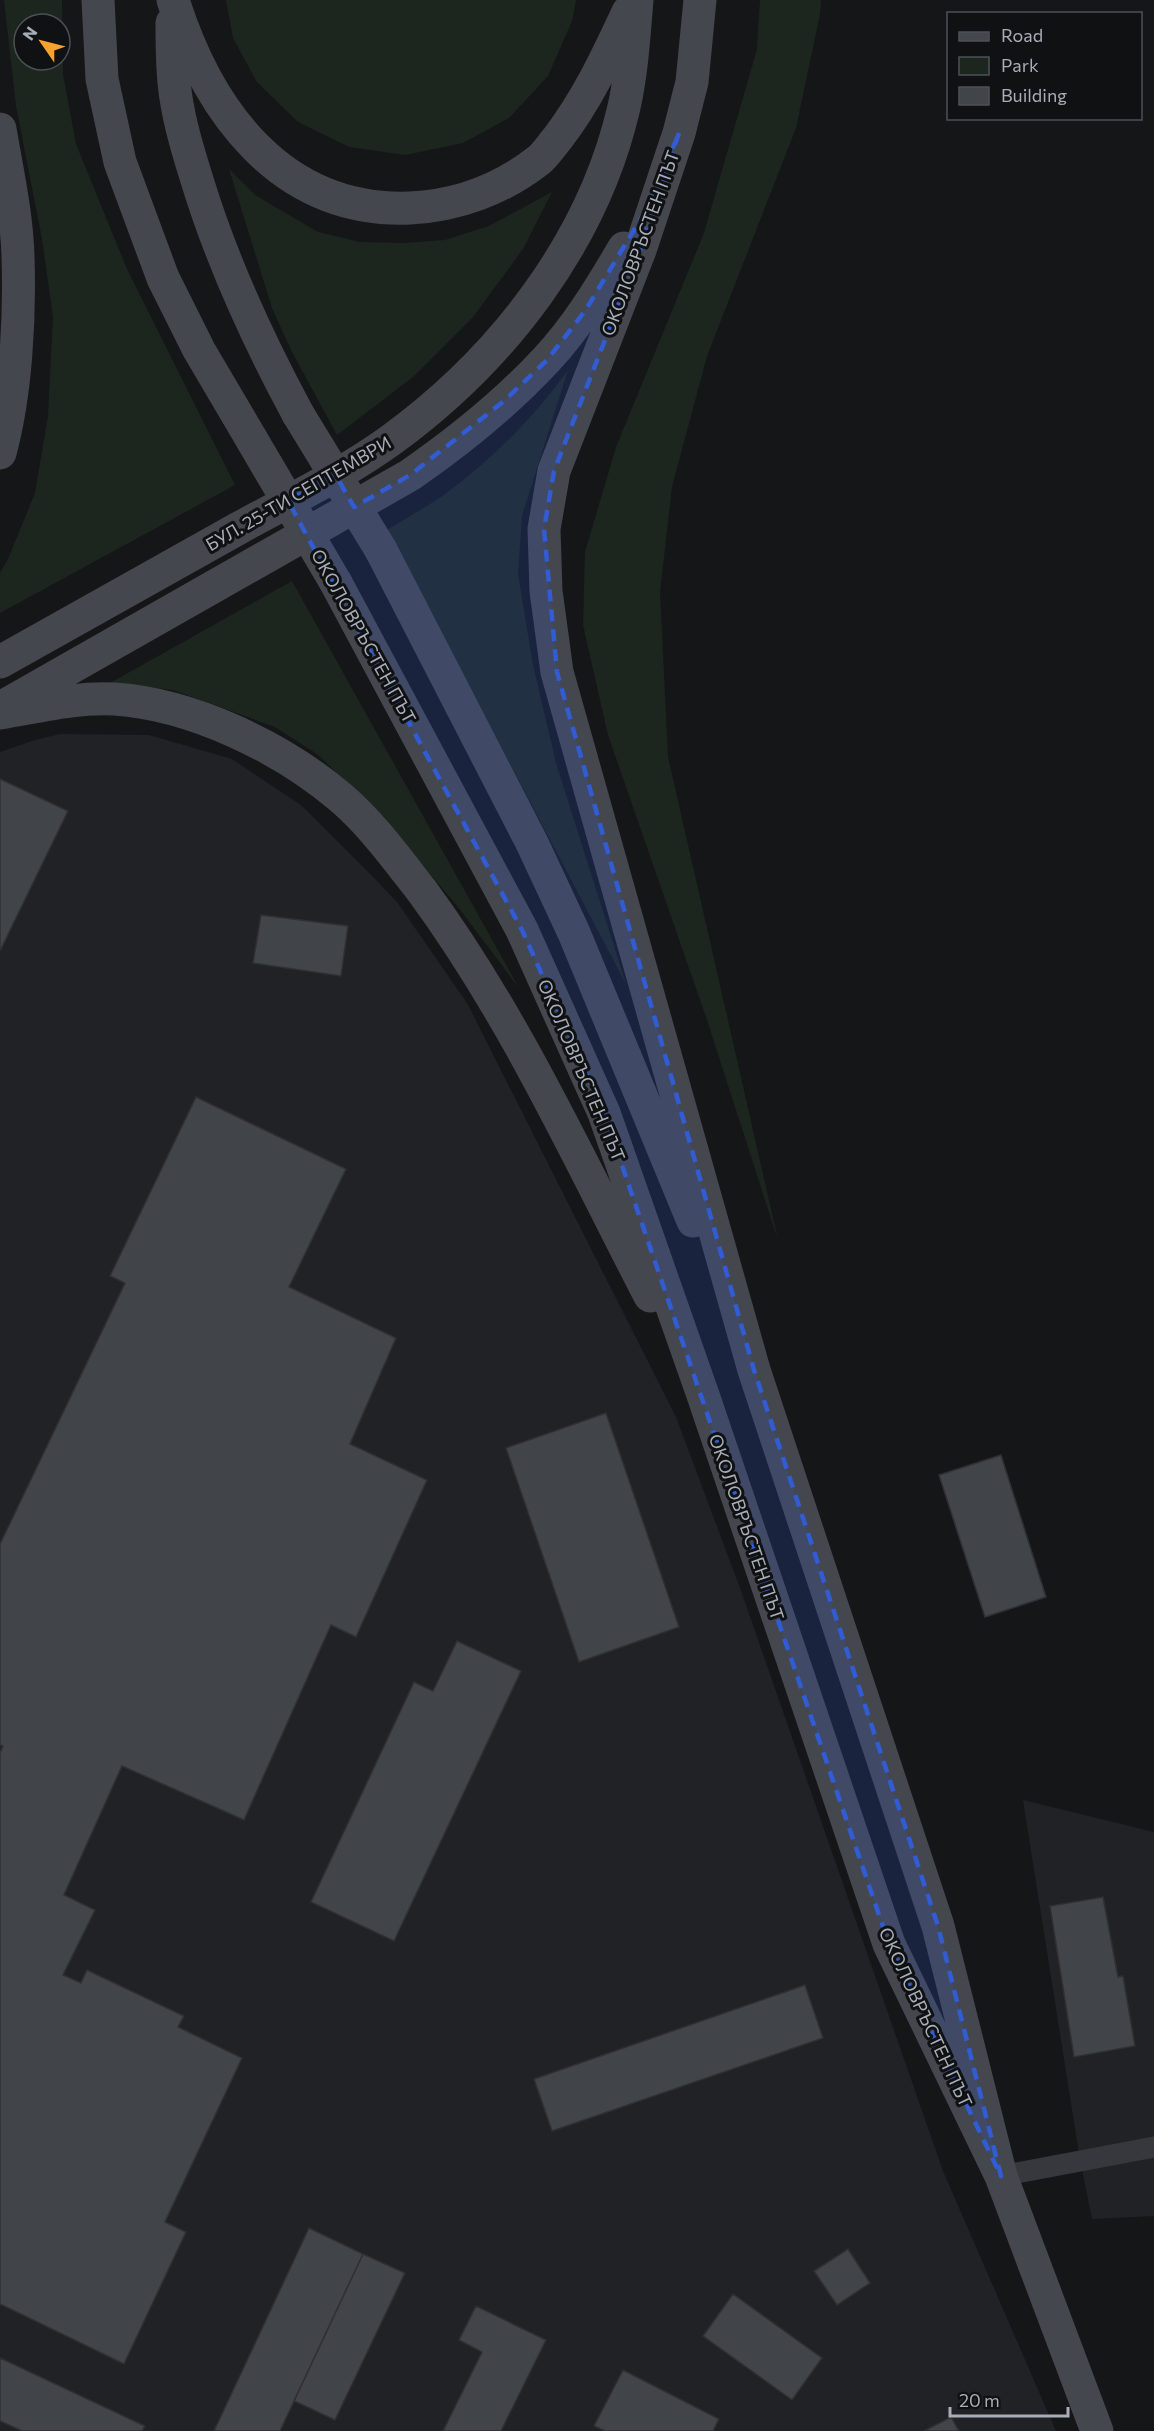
<svg xmlns="http://www.w3.org/2000/svg" width="1154" height="2431" viewBox="0 0 1154 2431" font-family="Commissioner,sans-serif">
	<rect width="100%" height="100%" fill="#151618"/>
	<path fill="#212225" d="M 60,734 L 149,735 L 232,759 L 301,805 L 377,881 L 397,902 L 467,1003 L 676,1417 L 740,1588 L 943,2171 L 1056,2431 L 0,2431 L 0,752 L 35,740 Z
		M 1023,1800 L 1154,1832 L 1154,2216 L 1092,2219 L 1080,2160 Z"/>
	<path fill="#1d261e" fill-rule="evenodd" d="M 4,0 L 62,0 L 63,74 L 76,144 L 127,269 L 235,485 L 0,613 L 0,573 L 8,559 L 35,493 L 48,416 L 53,317 L 42,239 L 16,106 ZM 24,24 L 60,24 L 60,60 L 24,60 Z
		M 226,0 L 576,0 L 572,21 L 548,76 L 509,118 L 463,143 L 405,155 L 349,147 L 298,122 L 257,82 L 233,38 Z
		M 760,0 L 821,0 L 820,14 L 796,128 L 707,356 L 672,487 L 660,592 L 668,757 L 778,1240 L 706,1017 L 608,735 L 583,625 L 585,552 L 616,447 L 704,233 L 757,49 Z
		M 229,169 L 255,195 L 318,232 L 360,242 L 403,243 L 445,240 L 489,226 L 552,192 L 523,249 L 473,317 L 413,377 L 337,435 L 292,352 L 272,308 Z
		M 568,370 L 522,516 L 518,574 L 533,665 L 556,763 L 626,984 L 387,530 C 409,516 433,504 453,488 C 497,454 536,415 568,370 Z
		M 292,581 L 519,988 L 458,907 L 377,811 L 317,754 L 275,727 L 173,690 L 110,683 Z"/>
	<path fill="#414448" stroke="#2f3034" stroke-width="1.5" d="M 0,779 L 68,811 L 0,951 Z
		M 261,915 L 348,926 L 341,976 L 253,963 Z
		M 196,1097 L 346,1169 L 289,1287 L 396,1338 L 350,1444 L 427,1480 L 356,1637 L 331,1625 L 244,1820 L 122,1766 L 64,1895 L 95,1910 L 63,1975 L 81,1983 L 87,1970 L 184,2016 L 178,2027 L 242,2058 L 165,2222 L 186,2232 L 124,2364 L 0,2304 L 0,1753 L 3,1746 L 0,1745 L 0,1544 L 125,1283 L 110,1276 Z
		M 606,1413 L 679,1627 L 579,1662 L 506,1448 Z
		M 1001,1455 L 1046,1597 L 985,1617 L 939,1475 Z
		M 457,1641 L 521,1671 L 394,1941 L 311,1902 L 414,1682 L 433,1691 Z
		M 1103,1897 L 1118,1977 L 1123,1976 L 1135,2046 L 1074,2057 L 1050,1906 Z
		M 805,1985 L 823,2038 L 552,2131 L 534,2079 Z
		M 309,2228 L 363,2254 L 280,2431 L 214,2431 Z
		M 848,2249 L 870,2283 L 837,2305 L 814,2271 Z
		M 363,2254 L 405,2273 L 335,2420 L 294,2401 Z
		M 733,2294 L 822,2358 L 792,2400 L 703,2336 Z
		M 476,2306 L 546,2340 L 501,2431 L 443,2431 L 482,2352 L 459,2340 Z
		M 0,2358 L 145,2426 L 142,2431 L 22,2431 L 0,2421 Z
		M 623,2370 L 719,2419 L 713,2431 L 605,2431 L 594,2426 Z
		M 951,2417 L 959,2431 L 924,2431 Z"/>
	<g fill="none" stroke-linecap="round" stroke-linejoin="round">
		<path stroke="#36383d" stroke-width="21" d="M 1001,2176 L 1154,2147"/>
		<path stroke="#44474d" stroke-width="33" d="M 98,0 L 102,79 L 120,162 L 163,278 L 199,350 L 252,440
			M 173,0 C 208,111 281,213 410,208 C 457,206 502,189 539,160 C 546,154 551,146 557,139 C 587,100 607,57 628,12
			M 700,0 L 692,82 L 679,133 L 640,250 L 554,471 L 544,529 L 546,591 L 557,672 L 754,1370 L 938,1926 L 1001,2176
			M 172,23 C 172,42 172,62 174,82 C 177,115 187,148 197,180 C 222,262 257,338 298,414
			M 0,129 C 7,171 17,215 18,257 C 20,318 16,394 0,453
			M 381,550 L 532,843 L 574,933 L 693,1221
			M 336,583 L 522,930 L 604,1113 L 704,1398 L 889,1944 L 1001,2176 L 1097,2431
			M 0,662 C 80,617 159,573 239,528 C 290,500 344,474 391,440 C 502,359 593,242 624,107 C 632,72 634,35 637,0
			M 9,703 L 410,475 C 459,441 505,404 546,360 C 577,327 601,287 624,248
			M 0,713 C 37,707 76,697 114,699 C 192,704 281,747 340,797 C 371,823 397,859 422,891 C 514,1016 579,1159 650,1296"/>
		<path stroke="#44474d" stroke-width="33" d="M 298,414 L 381,550
			M 252,440 L 336,583"/>
	</g>
	<path fill="#325cd3" fill-opacity="0.2" stroke="#325cd3" stroke-width="4.5" stroke-dasharray="12 8" stroke-linejoin="round" d="M 679,133 L 640,250 L 554,471 L 544,529 L 557,672 L 754,1370 L 938,1926 L 1001,2176 L 889,1944 L 604,1113 L 522,930 L 288,501 L 335,474 L 354,507 L 410,475 L 504,401 L 547,360 L 585,311 L 649,205 Z"/>
	<g text-anchor="middle" dominant-baseline="central" stroke-width="6" stroke-linejoin="round" paint-order="stroke">
		<g font-size="18" fill="#a7aeb8" stroke="#101113">
			<text transform="translate(640 243) rotate(-70)">ОКОЛОВРЪСТЕН ПЪТ</text>
			<text transform="translate(298 493) rotate(-30)">БУЛ. 25-ТИ СЕПТЕМВРИ</text>
			<text transform="translate(364 636) rotate(61)">ОКОЛОВРЪСТЕН ПЪТ</text>
			<text transform="translate(582 1070) rotate(67)">ОКОЛОВРЪСТЕН ПЪТ</text>
			<text transform="translate(747 1527) rotate(71)">ОКОЛОВРЪСТЕН ПЪТ</text>
			<text transform="translate(926 2017) rotate(65)">ОКОЛОВРЪСТЕН ПЪТ</text>
		</g>
	</g>
	<rect x="947" y="12" width="195" height="108" fill="#101113" stroke="#4c5055" stroke-width="1.5"/>
	<rect x="959" y="32" width="30" height="9" fill="#44474d" stroke="#4c5055" stroke-width="1.5"/>
	<text x="1001" y="42" font-size="18" fill="#a7aeb8">Road</text>
	<rect x="959" y="57" width="30" height="18" fill="#1d261e" stroke="#4c5055" stroke-width="1.5"/>
	<text x="1001" y="72" font-size="18" fill="#a7aeb8">Park</text>
	<rect x="959" y="87" width="30" height="18" fill="#414448" stroke="#4c5055" stroke-width="1.5"/>
	<text x="1001" y="102" font-size="18" fill="#a7aeb8">Building</text>
	<g transform="translate(42 42) rotate(305)"><circle r="28" fill="#101113" stroke="#4c5055" stroke-width="1.5"/>
	<path d="M0-4.5L10 22L0 15L-10 22Z" fill="#f7a12e"/>
	<text y="-9" font-size="16" font-weight="bold" text-anchor="middle" fill="#a7aeb8">N</text>
	</g>
	<path d="M950 2407v9h118v-9" fill="none" stroke="#a7aeb8" stroke-width="3"/>
	<text x="959" y="2407" font-size="18" fill="#a7aeb8" stroke="#101113" stroke-width="4.5" paint-order="stroke">20 m</text>
</svg>
